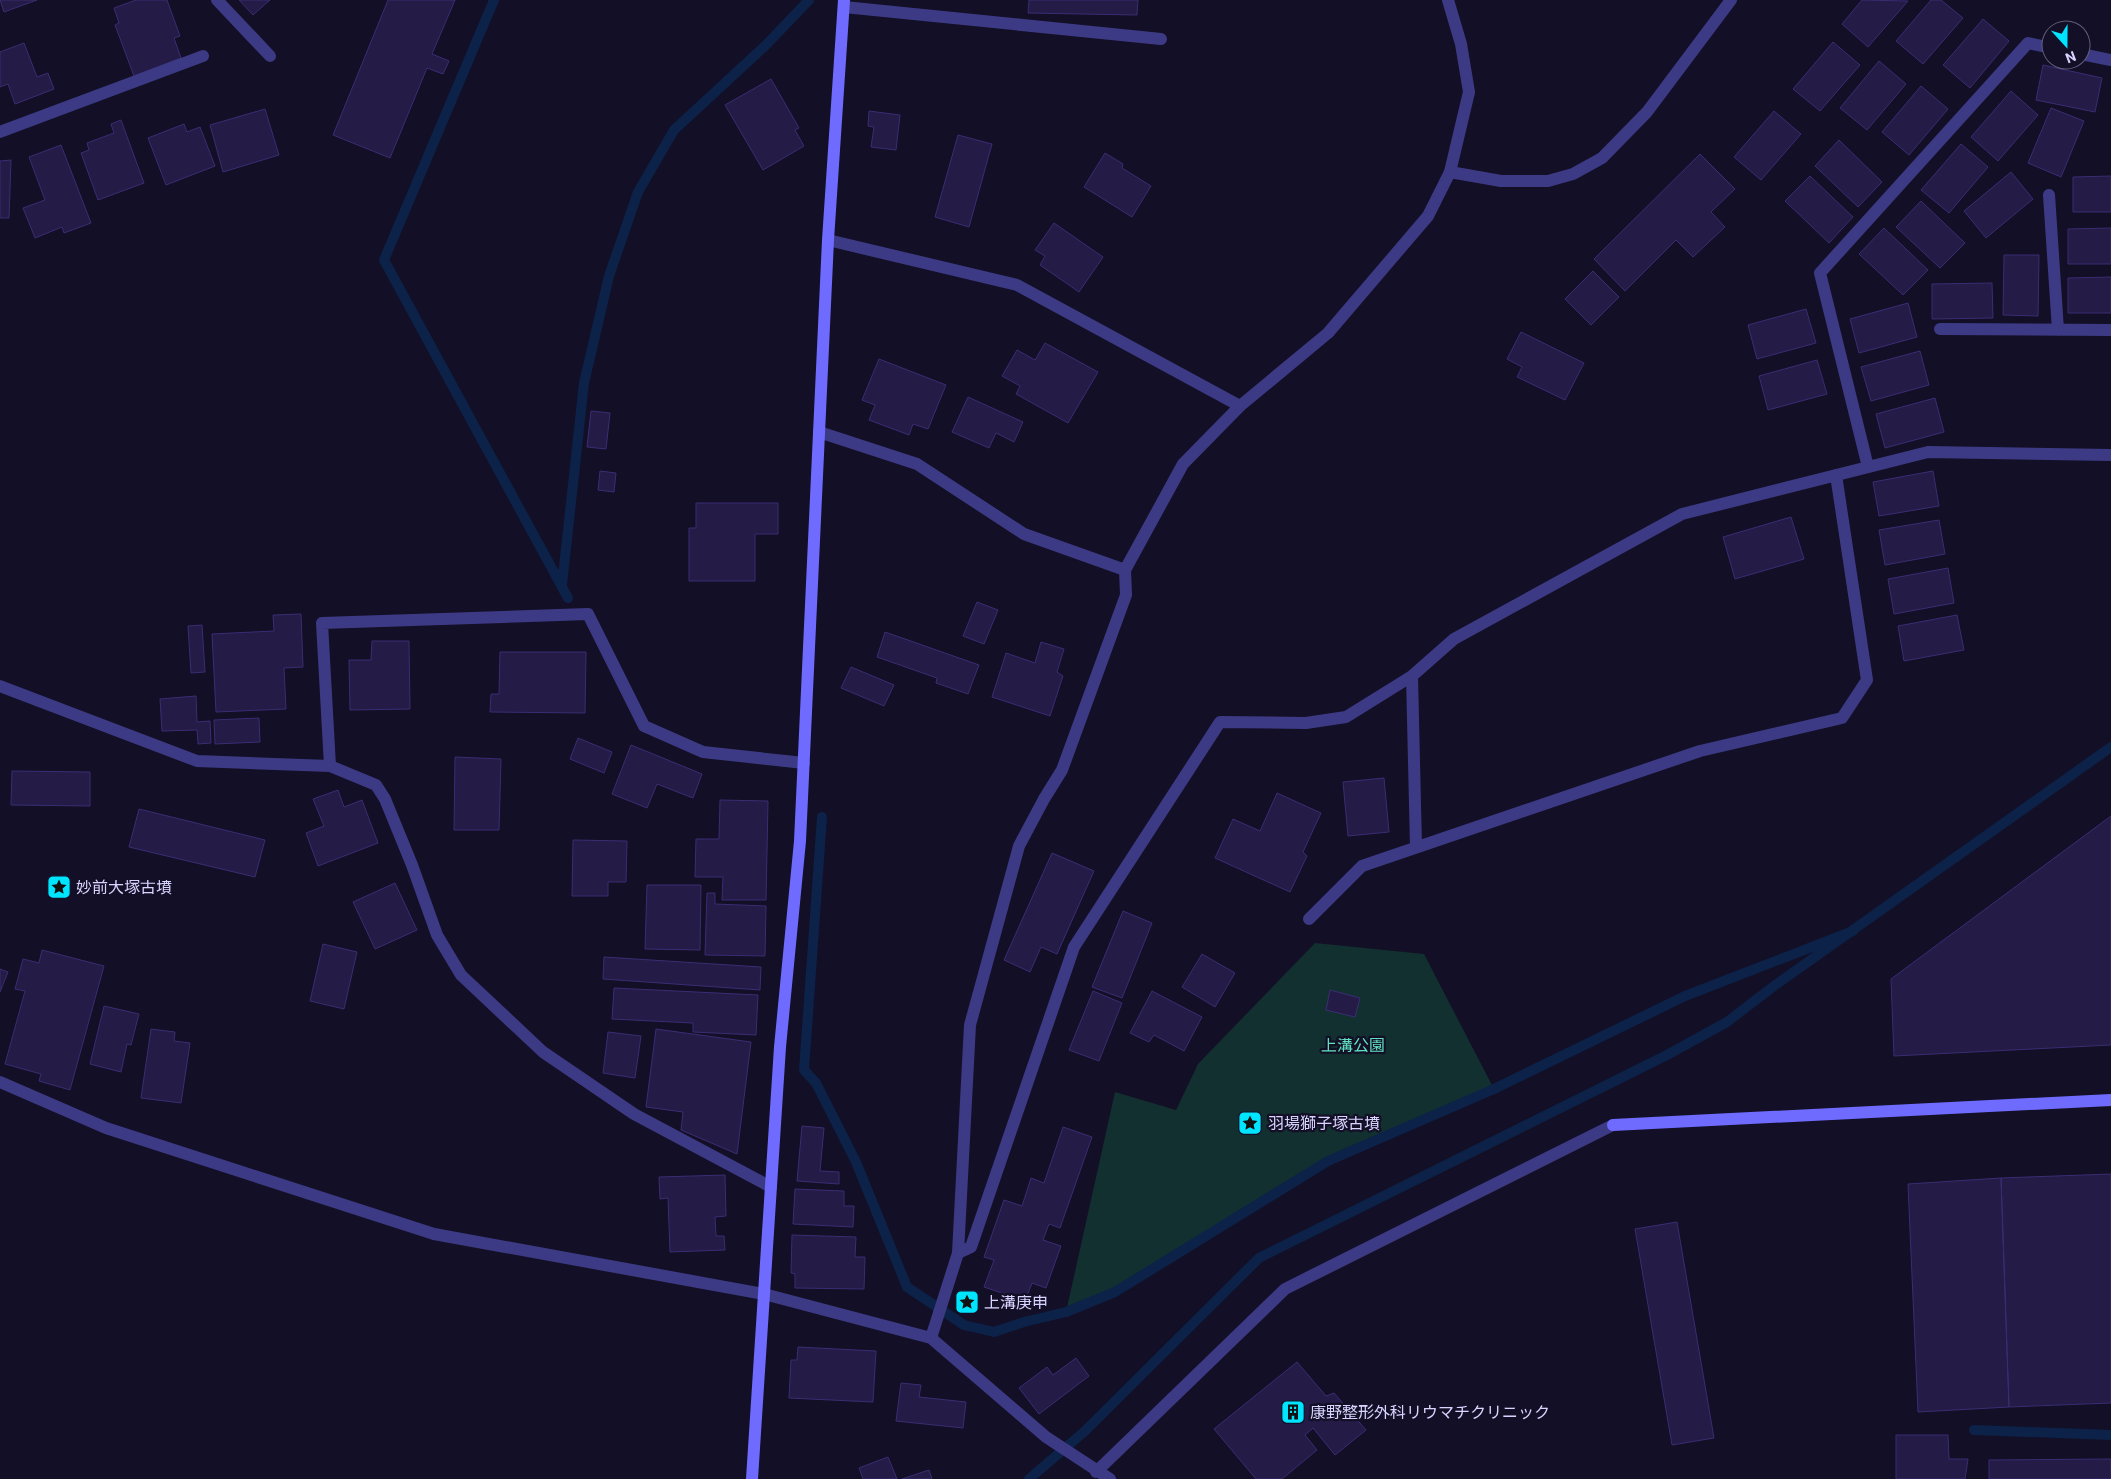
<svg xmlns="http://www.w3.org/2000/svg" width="2111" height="1479" viewBox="0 0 2111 1479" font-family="Roboto,'Noto Sans JP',sans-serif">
	<rect width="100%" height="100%" fill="#130f26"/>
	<path fill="#12302f" d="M 1315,943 L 1424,954 L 1494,1089 L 1328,1161 L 1115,1292 L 1066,1312 L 1115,1092 L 1176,1110 L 1198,1064 Z"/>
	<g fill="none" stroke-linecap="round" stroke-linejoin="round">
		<path stroke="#0c2248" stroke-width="10" d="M 494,0 L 384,260 L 568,598
			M 562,585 L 584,383 L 609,276 L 638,192 L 674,130 L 766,45 L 809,0
			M 822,817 L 804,1070 L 816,1083 L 856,1162 L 907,1287 L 964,1325 L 994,1332 L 1024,1322 L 1066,1312 L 1115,1292 L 1328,1161 L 1494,1089 L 1685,996 L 1853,931
			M 1974,1430 L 2111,1435
			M 1029,1479 L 1085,1431 L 1259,1258 L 1667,1055 L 1727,1022 L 1774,986 L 2111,747"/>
	</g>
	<path fill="#241b47" stroke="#3b2d73" d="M 0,0 L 37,0 L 4,12 Z
		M 136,0 L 167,0 L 180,36 L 174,38 L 181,58 L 134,76 L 115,25 L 119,23 L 114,8 Z
		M 239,0 L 270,0 L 253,15 Z
		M 388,0 L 455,0 L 432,54 L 449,61 L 443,74 L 427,68 L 390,158 L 333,135 Z
		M 1029,0 L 1138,0 L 1137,15 L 1028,13 Z
		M 1862,0 L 1908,1 L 1868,47 L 1842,24 Z
		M 1931,0 L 1941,0 L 1963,18 L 1923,64 L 1896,41 Z
		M 1983,19 L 2009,41 L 1970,88 L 1943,65 Z
		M 1833,42 L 1860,65 L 1820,111 L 1793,89 Z
		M 24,43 L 37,77 L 48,73 L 54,89 L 15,104 L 8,84 L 0,87 L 0,52 Z
		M 1879,61 L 1906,84 L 1867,130 L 1840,108 Z
		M 2043,65 L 2102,78 L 2095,112 L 2036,100 Z
		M 771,79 L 799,128 L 795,130 L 804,146 L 763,170 L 725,105 Z
		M 1921,86 L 1948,109 L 1909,155 L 1882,132 Z
		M 2011,91 L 2038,115 L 1998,161 L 1971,137 Z
		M 2051,108 L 2084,121 L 2061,177 L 2028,163 Z
		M 265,109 L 279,155 L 223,172 L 210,125 Z
		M 869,111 L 900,115 L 896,150 L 871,147 L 874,127 L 868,126 Z
		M 1774,111 L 1801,134 L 1761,180 L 1734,157 Z
		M 121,120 L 144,183 L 98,200 L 81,153 L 89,150 L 87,143 L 114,133 L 111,124 Z
		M 184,124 L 187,132 L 200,127 L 215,166 L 166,185 L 148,138 Z
		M 958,135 L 992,144 L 969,227 L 935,217 Z
		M 1839,140 L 1882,182 L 1858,207 L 1815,166 Z
		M 1961,144 L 1988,167 L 1949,213 L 1921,190 Z
		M 61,145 L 91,223 L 64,233 L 62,227 L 35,238 L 23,208 L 45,200 L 29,157 Z
		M 1105,153 L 1123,164 L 1122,168 L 1151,186 L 1132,217 L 1084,187 Z
		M 1700,154 L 1735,189 L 1711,212 L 1725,227 L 1693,257 L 1676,240 L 1625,291 L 1594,259 Z
		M 11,160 L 9,218 L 0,218 L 0,161 Z
		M 2011,172 L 2033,199 L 1986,238 L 1964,211 Z
		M 1810,176 L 1853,217 L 1829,243 L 1785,201 Z
		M 2111,176 L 2111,212 L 2073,212 L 2073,177 Z
		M 1921,201 L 1965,243 L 1940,268 L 1896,227 Z
		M 1054,223 L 1103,257 L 1079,292 L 1040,265 L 1045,256 L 1035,250 Z
		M 1884,228 L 1928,270 L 1903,295 L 1859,254 Z
		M 2111,228 L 2111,264 L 2068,264 L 2068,229 Z
		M 2004,255 L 2039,255 L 2038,316 L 2003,315 Z
		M 1593,271 L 1619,297 L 1591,325 L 1565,299 Z
		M 2111,277 L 2111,313 L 2068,313 L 2068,278 Z
		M 1992,283 L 1993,318 L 1932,319 L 1932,284 Z
		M 1908,303 L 1917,337 L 1859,353 L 1850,319 Z
		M 1806,309 L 1816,343 L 1757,359 L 1748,325 Z
		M 1521,332 L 1584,363 L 1565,400 L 1517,377 L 1522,367 L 1507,359 Z
		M 1045,343 L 1098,372 L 1068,423 L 1016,394 L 1020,386 L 1002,376 L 1017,350 L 1035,360 Z
		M 1920,351 L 1929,385 L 1871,401 L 1861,367 Z
		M 879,359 L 946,385 L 928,429 L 913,424 L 909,435 L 869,420 L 875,405 L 862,400 Z
		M 1817,360 L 1827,394 L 1768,410 L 1759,376 Z
		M 968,397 L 1023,422 L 1014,442 L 996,433 L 989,448 L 952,432 Z
		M 1935,398 L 1944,432 L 1885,448 L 1876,414 Z
		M 591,411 L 610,413 L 606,449 L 587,447 Z
		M 600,471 L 616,473 L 614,492 L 598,490 Z
		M 1933,471 L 1939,506 L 1879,516 L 1873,482 Z
		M 696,503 L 778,503 L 778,534 L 755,534 L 755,581 L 689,581 L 689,528 L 696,528 Z
		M 1791,517 L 1804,559 L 1735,579 L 1723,537 Z
		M 1939,520 L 1945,554 L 1885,565 L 1879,530 Z
		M 1948,568 L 1954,603 L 1894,614 L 1888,579 Z
		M 977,602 L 998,610 L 984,644 L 963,636 Z
		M 301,614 L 303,667 L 284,668 L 286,709 L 216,712 L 212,634 L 274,631 L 273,615 Z
		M 1957,615 L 1964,650 L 1904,661 L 1898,626 Z
		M 202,625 L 205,672 L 191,673 L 188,626 Z
		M 885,632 L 979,665 L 968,694 L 936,683 L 937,678 L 877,657 Z
		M 372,641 L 409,641 L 410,709 L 350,710 L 349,660 L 371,660 Z
		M 1041,642 L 1064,649 L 1057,672 L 1063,676 L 1050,716 L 992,697 L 1006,653 L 1035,663 Z
		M 500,652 L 586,652 L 585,713 L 490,712 L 491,694 L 499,694 Z
		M 851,667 L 894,685 L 884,706 L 841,688 Z
		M 196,696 L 197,722 L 210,721 L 211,743 L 198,744 L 197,730 L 162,731 L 160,699 Z
		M 259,718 L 260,742 L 215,744 L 214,720 Z
		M 578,738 L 612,752 L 604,773 L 570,759 Z
		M 631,745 L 702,774 L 693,798 L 657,784 L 647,808 L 612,794 Z
		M 455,757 L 501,759 L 499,830 L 454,830 Z
		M 12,771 L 90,772 L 90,806 L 11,805 Z
		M 1384,778 L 1389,832 L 1348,836 L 1343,782 Z
		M 338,790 L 344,807 L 362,800 L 378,843 L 318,866 L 306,833 L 324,826 L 313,799 Z
		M 1277,793 L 1321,813 L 1303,852 L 1307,856 L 1290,892 L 1215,858 L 1233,819 L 1260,831 Z
		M 720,800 L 768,801 L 766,900 L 722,900 L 723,877 L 695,877 L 696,839 L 719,839 Z
		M 139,809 L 265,840 L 255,877 L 129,847 Z
		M 2111,816 L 2111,1045 L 1894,1056 L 1891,979 Z
		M 573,840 L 627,841 L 626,882 L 608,882 L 608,896 L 572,896 Z
		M 1052,853 L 1094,871 L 1057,954 L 1041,947 L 1030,972 L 1004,960 Z
		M 395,883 L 417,930 L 375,949 L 353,902 Z
		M 647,885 L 701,885 L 700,950 L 645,949 Z
		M 707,893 L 715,893 L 715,904 L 766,906 L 765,956 L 705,955 Z
		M 1123,911 L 1152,923 L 1122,998 L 1092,987 Z
		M 323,944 L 357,952 L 344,1009 L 310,1001 Z
		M 42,950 L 104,966 L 70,1090 L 39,1081 L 41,1074 L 5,1064 L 25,991 L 15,989 L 23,959 L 39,963 Z
		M 1202,954 L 1235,973 L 1215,1007 L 1182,987 Z
		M 604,957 L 761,967 L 760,990 L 603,979 Z
		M 0,969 L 8,972 L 0,992 Z
		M 614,988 L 758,995 L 756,1035 L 693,1032 L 693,1023 L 612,1019 Z
		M 1330,990 L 1360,998 L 1355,1017 L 1326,1010 Z
		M 1093,991 L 1122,1003 L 1099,1061 L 1069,1050 Z
		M 1152,991 L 1202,1017 L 1184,1051 L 1154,1035 L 1149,1042 L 1130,1033 Z
		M 104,1006 L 139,1014 L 131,1045 L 127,1044 L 121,1072 L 90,1064 Z
		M 151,1029 L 175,1032 L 174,1041 L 190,1043 L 181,1103 L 141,1098 Z
		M 656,1029 L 751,1042 L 737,1154 L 681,1130 L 683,1112 L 646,1107 Z
		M 608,1032 L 641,1036 L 635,1078 L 603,1073 Z
		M 802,1126 L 824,1128 L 820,1171 L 839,1172 L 839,1184 L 797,1181 Z
		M 1063,1127 L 1092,1137 L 1060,1228 L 1049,1224 L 1043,1240 L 1061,1246 L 1046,1288 L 1032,1283 L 1025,1301 L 984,1287 L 994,1260 L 984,1257 L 1004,1200 L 1022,1206 L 1031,1178 L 1044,1183 Z
		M 2111,1174 L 2111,1403 L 2009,1407 L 2001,1178 Z
		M 725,1175 L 726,1216 L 715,1217 L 716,1236 L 724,1236 L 725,1250 L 670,1252 L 668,1198 L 660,1199 L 659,1177 Z
		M 2001,1178 L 2009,1407 L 1918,1412 L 1908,1184 Z
		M 795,1189 L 844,1191 L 844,1206 L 854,1206 L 853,1227 L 793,1224 Z
		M 1677,1222 L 1714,1438 L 1672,1445 L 1635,1229 Z
		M 792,1235 L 856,1237 L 855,1257 L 865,1257 L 864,1289 L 795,1288 L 795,1274 L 791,1273 Z
		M 798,1347 L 876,1351 L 873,1402 L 789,1398 L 791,1360 L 797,1360 Z
		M 1076,1358 L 1089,1376 L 1039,1414 L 1019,1388 L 1047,1367 L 1053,1375 Z
		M 1297,1362 L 1326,1396 L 1334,1393 L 1366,1430 L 1335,1455 L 1313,1428 L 1305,1435 L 1317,1450 L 1282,1479 L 1256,1479 L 1214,1429 Z
		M 901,1383 L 921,1385 L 919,1397 L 966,1402 L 963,1428 L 896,1421 Z
		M 1896,1435 L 1948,1435 L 1949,1459 L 1968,1459 L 1965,1479 L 1896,1479 Z
		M 888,1457 L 897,1479 L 863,1479 L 859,1468 Z
		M 2111,1459 L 2111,1479 L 1989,1479 L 1989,1460 Z
		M 929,1470 L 932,1479 L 902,1479 Z"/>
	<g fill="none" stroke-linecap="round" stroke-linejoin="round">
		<path stroke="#3d3a85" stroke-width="12" d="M 1448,0 L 1461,44 L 1469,92 L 1450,172
			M 844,7 L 1161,39
			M 2049,195 L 2058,330
			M 1940,329 L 2111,330
			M 0,686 L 197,761 L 330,766 L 376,785 L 385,799 L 412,865 L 437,935 L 461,975 L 543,1052 L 634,1114 L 771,1187
			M 958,1253 L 971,1247 L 1074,947 L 1220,722 L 1306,723 L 1346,717 L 1412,676"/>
		<path stroke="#3d3a85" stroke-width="12" d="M 217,0 L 270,56
			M 2081,54 L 2111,60
			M 0,132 L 203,56
			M 828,240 L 1017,285 L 1240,406
			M 819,432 L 917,464 L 1024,534 L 1125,570
			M 1868,467 L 1820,273 L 2028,43 L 2051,48
			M 330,766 L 322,623 L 588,614 L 644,726 L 703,752 L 804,763
			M 1416,847 L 1412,676 L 1454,639 L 1682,514 L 1928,452 L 2111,455
			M 1309,919 L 1362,866 L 1700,751 L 1842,718 L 1867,680 L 1836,475
			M 0,1082 L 106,1128 L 434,1234 L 764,1294 L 931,1338 L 1046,1437 L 1110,1479
			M 931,1338 L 958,1253 L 970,1025 L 1019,846 L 1044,799 L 1062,770 L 1126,595 L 1125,570 L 1183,464 L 1240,406 L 1328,333 L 1428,216 L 1450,172 L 1501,181 L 1548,181 L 1573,174 L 1602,158 L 1647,112 L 1731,0
			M 1096,1472 L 1285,1289 L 1613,1125"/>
		<path stroke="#6f6bff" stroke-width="12" d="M 1613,1125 L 2111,1100
			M 752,1479 L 780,1047 L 800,841 L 828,240 L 844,0"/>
	</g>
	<defs>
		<g id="sight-square" transform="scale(1.25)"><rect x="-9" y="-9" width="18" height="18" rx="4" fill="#00e5ff" stroke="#130f26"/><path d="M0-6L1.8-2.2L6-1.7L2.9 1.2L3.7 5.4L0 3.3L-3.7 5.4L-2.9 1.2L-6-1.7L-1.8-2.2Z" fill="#111"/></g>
		<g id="building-square" transform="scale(1.25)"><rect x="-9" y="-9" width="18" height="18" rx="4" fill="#00e5ff" stroke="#130f26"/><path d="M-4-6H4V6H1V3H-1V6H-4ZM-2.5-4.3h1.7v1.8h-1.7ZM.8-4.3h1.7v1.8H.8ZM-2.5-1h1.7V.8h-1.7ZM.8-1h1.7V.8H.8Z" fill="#111"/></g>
	</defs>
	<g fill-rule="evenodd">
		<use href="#sight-square" x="59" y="887"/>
		<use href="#sight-square" x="1250" y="1123"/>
		<use href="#sight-square" x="967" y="1302"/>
		<use href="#building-square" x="1293" y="1412"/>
	</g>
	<g text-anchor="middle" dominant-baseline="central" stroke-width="4.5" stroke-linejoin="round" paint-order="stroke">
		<g font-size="16" fill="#d9d4ff" stroke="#130f26" text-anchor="start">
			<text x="76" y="887">妙前大塚古墳</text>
			<text x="1268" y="1123">羽場獅子塚古墳</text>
			<text x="984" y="1302">上溝庚申</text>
			<text x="1310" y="1412">康野整形外科リウマチクリニック</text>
		</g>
		<g font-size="16" fill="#5fe0c0" stroke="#130f26">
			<text x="1353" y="1045">上溝公園</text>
		</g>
	</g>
	<g transform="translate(2066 45) rotate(159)"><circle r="24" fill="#130f26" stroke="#625e7d"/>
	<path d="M0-4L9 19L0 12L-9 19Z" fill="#00e5ff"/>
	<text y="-8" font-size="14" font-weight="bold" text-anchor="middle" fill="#d9d4ff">N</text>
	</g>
</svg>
